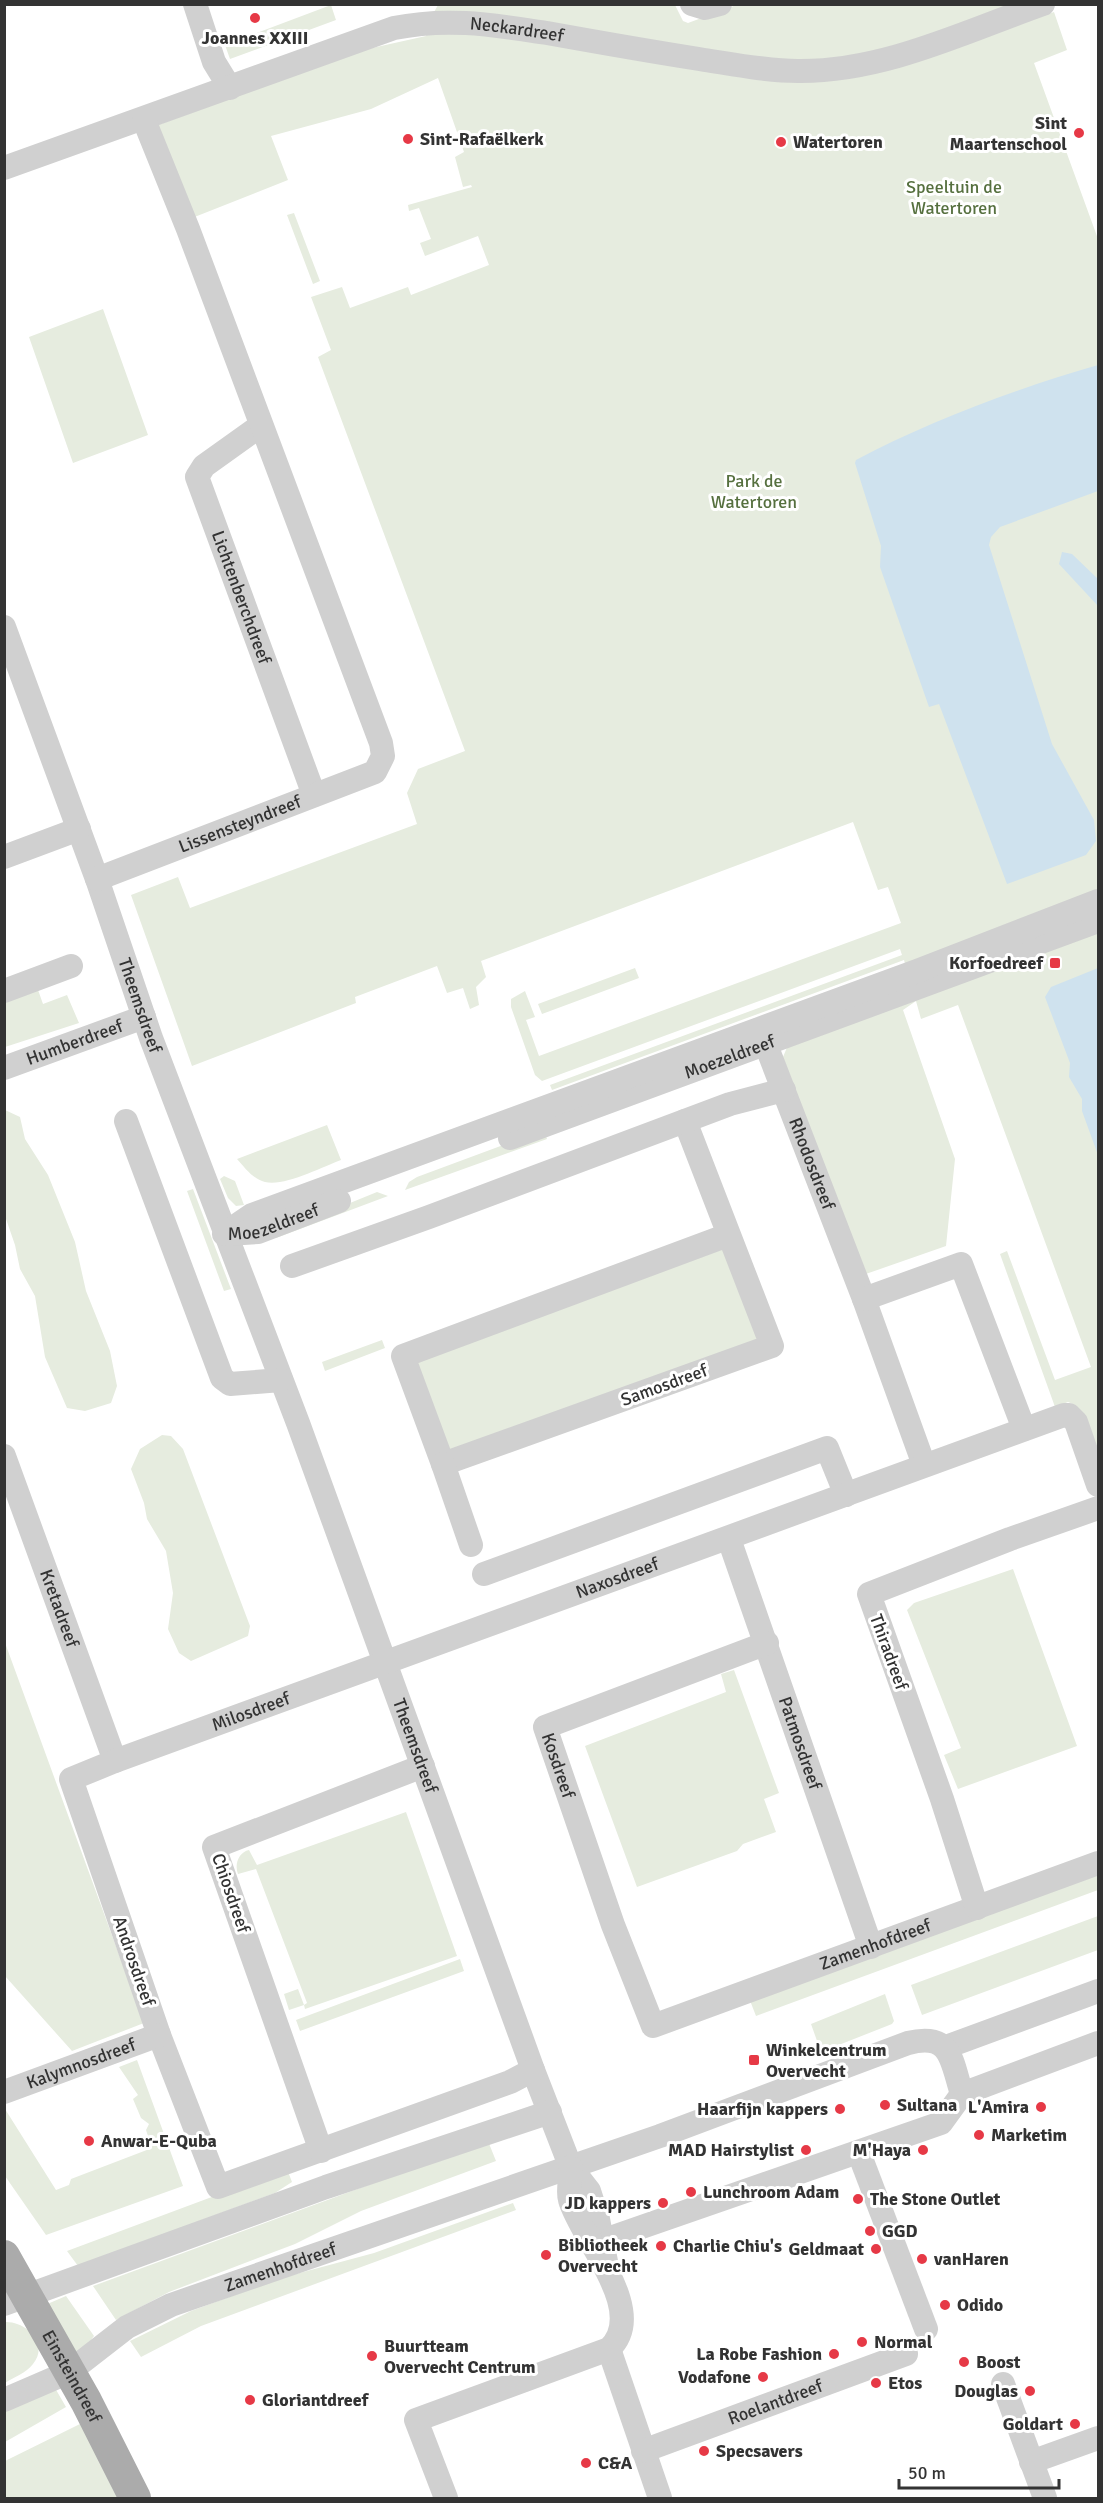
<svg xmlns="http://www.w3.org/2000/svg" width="1103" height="2503" viewBox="0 0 1103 2503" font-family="Signika,sans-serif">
	<rect width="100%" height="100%" fill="#fff"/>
	<path fill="#e6ecdf" d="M 739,4 L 1012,5 L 1020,24 L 1054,12 L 1067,50 L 1034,63 L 1098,239 L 1098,1462 C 1093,1443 1089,1409 1068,1402 L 1055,1407 L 1000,1254 L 1007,1251 L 1055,1380 L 1091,1367 L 958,1005 L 921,1019 L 916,1001 L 903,1010 L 955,1159 L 946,1246 L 863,1275 L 783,1057 L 788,1045 L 909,978 L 904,960 L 552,1090 L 550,1085 L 902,955 L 900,949 L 542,1081 L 535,1075 L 511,1007 L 511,999 L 525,991 L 535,1017 L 526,1020 L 539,1056 L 901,923 L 888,887 L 878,890 L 853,822 L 481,961 L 486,977 L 476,987 L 479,1005 L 470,1009 L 463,988 L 447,993 L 437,966 L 355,997 L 356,1003 L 192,1066 L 131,895 L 178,877 L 190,908 L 417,824 L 407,793 L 418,769 L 465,751 L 318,357 L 331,350 L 311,297 L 342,287 L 350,308 L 408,287 L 411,295 L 489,265 L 478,236 L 425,256 L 420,243 L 431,239 L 419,208 L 409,211 L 408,205 L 472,187 L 471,185 L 463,187 L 455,157 L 464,152 L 438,78 L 371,109 L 271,136 L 288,180 L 192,218 L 155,126 L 363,50 L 426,36 L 429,21 L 438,5 L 675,5 L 683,21 L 688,23 Z
		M 331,5 L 336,20 L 230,59 L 225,45 Z
		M 294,213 L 320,281 L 313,284 L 287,215 Z
		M 103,309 L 148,435 L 73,463 L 29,337 Z
		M 635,968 L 639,978 L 542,1014 L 538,1004 Z
		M 37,987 L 43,1004 L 67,995 L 79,1023 L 5,1047 L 5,999 Z
		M 5,1110 L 20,1117 L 25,1139 L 48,1175 L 75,1242 L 86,1291 L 110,1351 L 117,1386 L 111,1403 L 85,1411 L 67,1408 L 45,1357 L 35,1296 L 20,1269 L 15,1245 L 5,1216 Z
		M 327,1125 L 341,1160 C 322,1167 284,1187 265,1182 C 253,1179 245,1168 237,1159 Z
		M 544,1130 L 547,1139 L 405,1190 L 409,1182 L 417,1177 Z
		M 224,1176 L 235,1181 L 244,1205 L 236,1206 L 228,1198 L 220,1179 Z
		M 193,1189 L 231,1289 L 224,1291 L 187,1191 Z
		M 377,1192 L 388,1196 L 276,1238 L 274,1234 Z
		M 726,1248 L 762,1341 L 450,1453 L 414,1362 Z
		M 382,1340 L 385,1348 L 325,1371 L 322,1362 Z
		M 162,1435 L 171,1436 L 183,1449 L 250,1626 L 248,1636 L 191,1661 L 179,1653 L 168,1629 L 173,1593 L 166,1551 L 147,1519 L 144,1503 L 131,1469 L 140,1449 Z
		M 1013,1569 L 1077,1746 L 958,1789 L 944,1755 L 961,1748 L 907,1610 L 914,1603 Z
		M 4,1640 L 144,2023 L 72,2051 L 5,1976 Z
		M 734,1670 L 779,1793 L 764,1799 L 776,1832 L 743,1844 L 737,1851 L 637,1887 L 585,1746 L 726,1692 L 721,1674 Z
		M 406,1812 L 457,1956 L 305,2009 L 304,2005 L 289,2010 L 284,1994 L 298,1989 L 304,2005 L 307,2003 L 256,1869 L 238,1874 C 234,1864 239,1852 249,1850 L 257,1865 Z
		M 1098,1870 L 1098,1890 L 756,2016 L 749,1998 Z
		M 1098,1916 L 1098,1950 L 922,2015 L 911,1985 Z
		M 460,1959 L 464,1971 L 300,2031 L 296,2020 Z
		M 885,1994 L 894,2021 L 892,2024 L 821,2052 L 811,2024 Z
		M 137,2060 L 183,2186 L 46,2235 L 5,2176 L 5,2109 L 56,2190 L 69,2185 L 71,2179 L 152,2148 L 146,2130 L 149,2124 L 141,2118 L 133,2099 L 138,2095 L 119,2067 Z
		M 488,2141 L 496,2161 L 361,2211 L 295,2244 L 169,2292 L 116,2320 L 93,2286 Z
		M 287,2169 L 292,2182 L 275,2193 L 78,2266 L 67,2251 Z
		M 513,2203 L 516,2210 L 201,2326 L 141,2357 L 130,2341 L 191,2311 L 281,2278 L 374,2253 Z
		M 66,2296 L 94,2336 L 76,2360 L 45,2305 Z
		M 5,2322 C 25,2321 50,2343 33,2364 C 26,2373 14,2377 5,2383 Z
		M 55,2388 L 66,2407 L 5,2442 L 4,2412 Z
		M 82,2423 L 121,2498 L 5,2498 L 5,2461 Z"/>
	<path fill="#cfe2ee" d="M 1098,365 L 1098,491 L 1000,527 L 991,537 L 989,545 L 1052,744 L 1094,820 L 1096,841 L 1086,855 L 1007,884 L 939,704 L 929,707 L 880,567 L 881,546 L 855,463 L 856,460 C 929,421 1018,388 1098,365 Z
		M 1062,552 L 1072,554 L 1098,579 L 1098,606 L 1059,564 Z
		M 1098,968 L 1098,1155 L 1082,1111 L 1082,1099 L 1069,1077 L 1070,1063 L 1045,997 L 1051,987 Z"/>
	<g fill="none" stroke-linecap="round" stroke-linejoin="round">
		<g stroke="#d0d0d0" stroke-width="24">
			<path d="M 195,4 L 214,62 L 230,88"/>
			<path d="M 692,4 L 705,8 L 720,4"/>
			<path id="s1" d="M 4,168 L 394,28 C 448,17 493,25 547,33 C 597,42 648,51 699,59 C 732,64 765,71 798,71 C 883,72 964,32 1043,4"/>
			<path id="s2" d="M 260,426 L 204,466 L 197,477 L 314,795"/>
			<path id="s3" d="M 4,627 L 97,879 L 151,1038 L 298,1423 L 533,2070 L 571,2168 L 589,2191 L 598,2219 L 607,2267"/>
			<path d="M 4,857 L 79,829"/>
			<path id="s4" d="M 97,879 L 375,772 L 383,756 L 381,743 L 188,229 L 144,120"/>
			<path d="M 4,991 L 71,966"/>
			<path id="s5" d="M 761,1032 L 864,1299 L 924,1465"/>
			<path id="s6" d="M 4,1068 L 144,1017"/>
			<path d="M 126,1121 L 222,1378 L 230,1384 L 281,1380"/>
			<path d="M 685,1121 L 772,1346 L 443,1464 L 403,1356 L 728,1235"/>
			<path id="s7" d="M 510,1138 L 1098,921"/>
			<path d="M 224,1234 L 252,1215 L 917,971 L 1098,901"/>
			<path id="s8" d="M 227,1234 L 258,1232 L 339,1201"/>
			<path d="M 292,1266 L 429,1217 L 730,1104 L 784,1090"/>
			<path d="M 864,1299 L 961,1264 L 1024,1429"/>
			<path id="s9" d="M 4,1456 L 115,1761"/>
			<path d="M 443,1464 L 471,1545"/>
			<path id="s10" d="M 729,1539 L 871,1947"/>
			<path d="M 484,1574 L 827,1448 L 846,1495"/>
			<path id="s11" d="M 767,1643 L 545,1727 L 613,1925 L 653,2026 L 1098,1863"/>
			<path d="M 977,1908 L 942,1799 L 869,1594 L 1010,1539 L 1098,1508"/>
			<path d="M 946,2047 L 1098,1991"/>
			<path id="s12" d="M 533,2070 L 510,2082 L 218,2187 L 159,2035 L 71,1779 L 115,1761 L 1064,1415 L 1069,1415 L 1076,1422 L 1098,1485"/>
			<path id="s13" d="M 4,2092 L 159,2035"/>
			<path d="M 321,2151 L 214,1847 L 423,1766"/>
			<path d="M 859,2153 L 926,2329"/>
			<path d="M 613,2237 L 941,2123 L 962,2094"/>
			<path d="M 4,2304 L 326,2187 L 550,2112"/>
			<path d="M 609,2349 L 660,2498"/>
			<path d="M 1003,2384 L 1045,2498"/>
			<path id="s14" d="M 4,2400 L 69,2372 L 127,2327 L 171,2305 L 660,2136 L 908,2043 C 952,2032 951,2060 962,2094 L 1098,2043"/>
			<path id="s15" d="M 643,2451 L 906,2354"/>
			<path d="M 1031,2462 L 1098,2438"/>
			<path d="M 446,2498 L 416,2420 L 609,2349 C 650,2311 581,2239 570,2200 C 567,2191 571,2177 571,2168"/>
		</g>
		<path stroke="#ababab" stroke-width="32" id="s16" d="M 4,2256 L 86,2401 L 135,2498"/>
	</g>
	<g fill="#e63946" stroke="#fff" stroke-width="2">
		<circle cx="255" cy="18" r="6"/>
		<circle cx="1079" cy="133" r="6"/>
		<circle cx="408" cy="139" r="6"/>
		<circle cx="781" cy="142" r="6"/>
		<rect x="1049" y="957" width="12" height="12" rx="3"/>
		<rect x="748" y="2054" width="12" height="12" rx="3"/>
		<circle cx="885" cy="2105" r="6"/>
		<circle cx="1041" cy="2107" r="6"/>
		<circle cx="840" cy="2109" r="6"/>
		<circle cx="979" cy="2135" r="6"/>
		<circle cx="89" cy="2141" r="6"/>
		<circle cx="806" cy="2150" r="6"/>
		<circle cx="923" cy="2150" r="6"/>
		<circle cx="691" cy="2192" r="6"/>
		<circle cx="858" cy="2199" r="6"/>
		<circle cx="663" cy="2203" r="6"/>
		<circle cx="870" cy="2231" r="6"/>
		<circle cx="661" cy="2246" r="6"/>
		<circle cx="876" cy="2249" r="6"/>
		<circle cx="546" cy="2255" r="6"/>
		<circle cx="922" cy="2259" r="6"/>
		<circle cx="945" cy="2305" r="6"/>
		<circle cx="862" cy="2342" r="6"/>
		<circle cx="834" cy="2354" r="6"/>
		<circle cx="372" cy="2356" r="6"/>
		<circle cx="964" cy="2362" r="6"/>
		<circle cx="763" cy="2377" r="6"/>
		<circle cx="876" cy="2383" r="6"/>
		<circle cx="1030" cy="2391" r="6"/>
		<circle cx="250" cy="2400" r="6"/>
		<circle cx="1075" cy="2424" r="6"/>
		<circle cx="704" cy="2451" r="6"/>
		<circle cx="586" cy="2463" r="6"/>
	</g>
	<g text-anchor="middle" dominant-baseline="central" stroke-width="6" stroke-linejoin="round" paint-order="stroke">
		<g font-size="18" fill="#333" stroke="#fff">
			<text stroke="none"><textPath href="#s1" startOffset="538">Neckardreef</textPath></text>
			<text stroke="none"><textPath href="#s2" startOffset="210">Lichtenberchdreef</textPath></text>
			<text stroke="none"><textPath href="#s4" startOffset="153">Lissensteyndreef</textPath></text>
			<text stroke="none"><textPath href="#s3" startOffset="402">Theemsdreef</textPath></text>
			<text stroke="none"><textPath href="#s6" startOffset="75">Humberdreef</textPath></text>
			<text stroke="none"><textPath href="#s7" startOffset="234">Moezeldreef</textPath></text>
			<text stroke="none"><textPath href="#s5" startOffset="141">Rhodosdreef</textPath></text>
			<text stroke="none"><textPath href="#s8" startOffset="48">Moezeldreef</textPath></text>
			<text transform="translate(664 1385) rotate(-20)">Samosdreef</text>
			<text stroke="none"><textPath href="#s12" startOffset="1352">Naxosdreef</textPath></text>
			<text stroke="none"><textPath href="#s9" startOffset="162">Kretadreef</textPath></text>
			<text transform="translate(889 1652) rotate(70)">Thiradreef</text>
			<text stroke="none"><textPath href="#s12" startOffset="962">Milosdreef</textPath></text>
			<text stroke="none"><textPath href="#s10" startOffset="216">Patmosdreef</textPath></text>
			<text stroke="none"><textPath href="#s3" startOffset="1192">Theemsdreef</textPath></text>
			<text stroke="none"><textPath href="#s11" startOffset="278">Kosdreef</textPath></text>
			<text transform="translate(231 1893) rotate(71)">Chiosdreef</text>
			<text stroke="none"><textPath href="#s11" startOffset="792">Zamenhofdreef</textPath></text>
			<text transform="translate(134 1961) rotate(71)">Androsdreef</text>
			<text stroke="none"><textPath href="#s13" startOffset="82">Kalymnosdreef</textPath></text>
			<text stroke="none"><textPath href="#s14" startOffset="309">Zamenhofdreef</textPath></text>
			<text stroke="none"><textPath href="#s16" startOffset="138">Einsteindreef</textPath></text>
			<text stroke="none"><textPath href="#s15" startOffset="141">Roelantdreef</textPath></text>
		</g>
		<g font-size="18" font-weight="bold" fill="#333" stroke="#fff" text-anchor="start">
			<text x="255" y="38" text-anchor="middle">Joannes XXIII</text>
			<text x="1067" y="123" text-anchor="end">Sint<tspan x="1067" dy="21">Maartenschool</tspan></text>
			<text x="420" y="139">Sint-Rafaëlkerk</text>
			<text x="793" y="142">Watertoren</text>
			<text x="1043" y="963" text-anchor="end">Korfoedreef</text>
			<text x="766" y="2050">Winkelcentrum<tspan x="766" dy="21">Overvecht</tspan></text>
			<text x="897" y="2105">Sultana</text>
			<text x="1029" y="2107" text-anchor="end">L'Amira</text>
			<text x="828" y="2109" text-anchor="end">Haarfijn kappers</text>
			<text x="991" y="2135">Marketim</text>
			<text x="101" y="2141">Anwar-E-Quba</text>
			<text x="794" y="2150" text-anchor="end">MAD Hairstylist</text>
			<text x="911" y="2150" text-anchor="end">M'Haya</text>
			<text x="703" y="2192">Lunchroom Adam</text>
			<text x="870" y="2199">The Stone Outlet</text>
			<text x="651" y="2203" text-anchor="end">JD kappers</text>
			<text x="882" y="2231">GGD</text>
			<text x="558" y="2245">Bibliotheek<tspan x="558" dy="21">Overvecht</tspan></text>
			<text x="673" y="2246">Charlie Chiu's</text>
			<text x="864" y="2249" text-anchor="end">Geldmaat</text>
			<text x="934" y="2259">vanHaren</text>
			<text x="957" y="2305">Odido</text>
			<text x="874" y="2342">Normal</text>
			<text x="384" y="2346">Buurtteam<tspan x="384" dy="21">Overvecht Centrum</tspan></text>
			<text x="822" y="2354" text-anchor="end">La Robe Fashion</text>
			<text x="976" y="2362">Boost</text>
			<text x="751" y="2377" text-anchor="end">Vodafone</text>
			<text x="888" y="2383">Etos</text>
			<text x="1018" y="2391" text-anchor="end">Douglas</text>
			<text x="262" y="2400">Gloriantdreef</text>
			<text x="1063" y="2424" text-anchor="end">Goldart</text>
			<text x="716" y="2451">Specsavers</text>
			<text x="598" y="2463">C&amp;A</text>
		</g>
		<g font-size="18" fill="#56703f" stroke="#fff">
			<text x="954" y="187">Speeltuin de<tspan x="954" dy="21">Watertoren</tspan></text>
			<text x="754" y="481">Park de<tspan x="754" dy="21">Watertoren</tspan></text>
		</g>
	</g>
	<rect width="1103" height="2503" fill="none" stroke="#333333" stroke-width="12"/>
	<path d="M899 2479v9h160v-9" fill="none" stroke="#333333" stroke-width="3"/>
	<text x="908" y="2479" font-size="18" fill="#333333" stroke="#ffffff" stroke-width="4.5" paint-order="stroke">50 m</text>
</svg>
